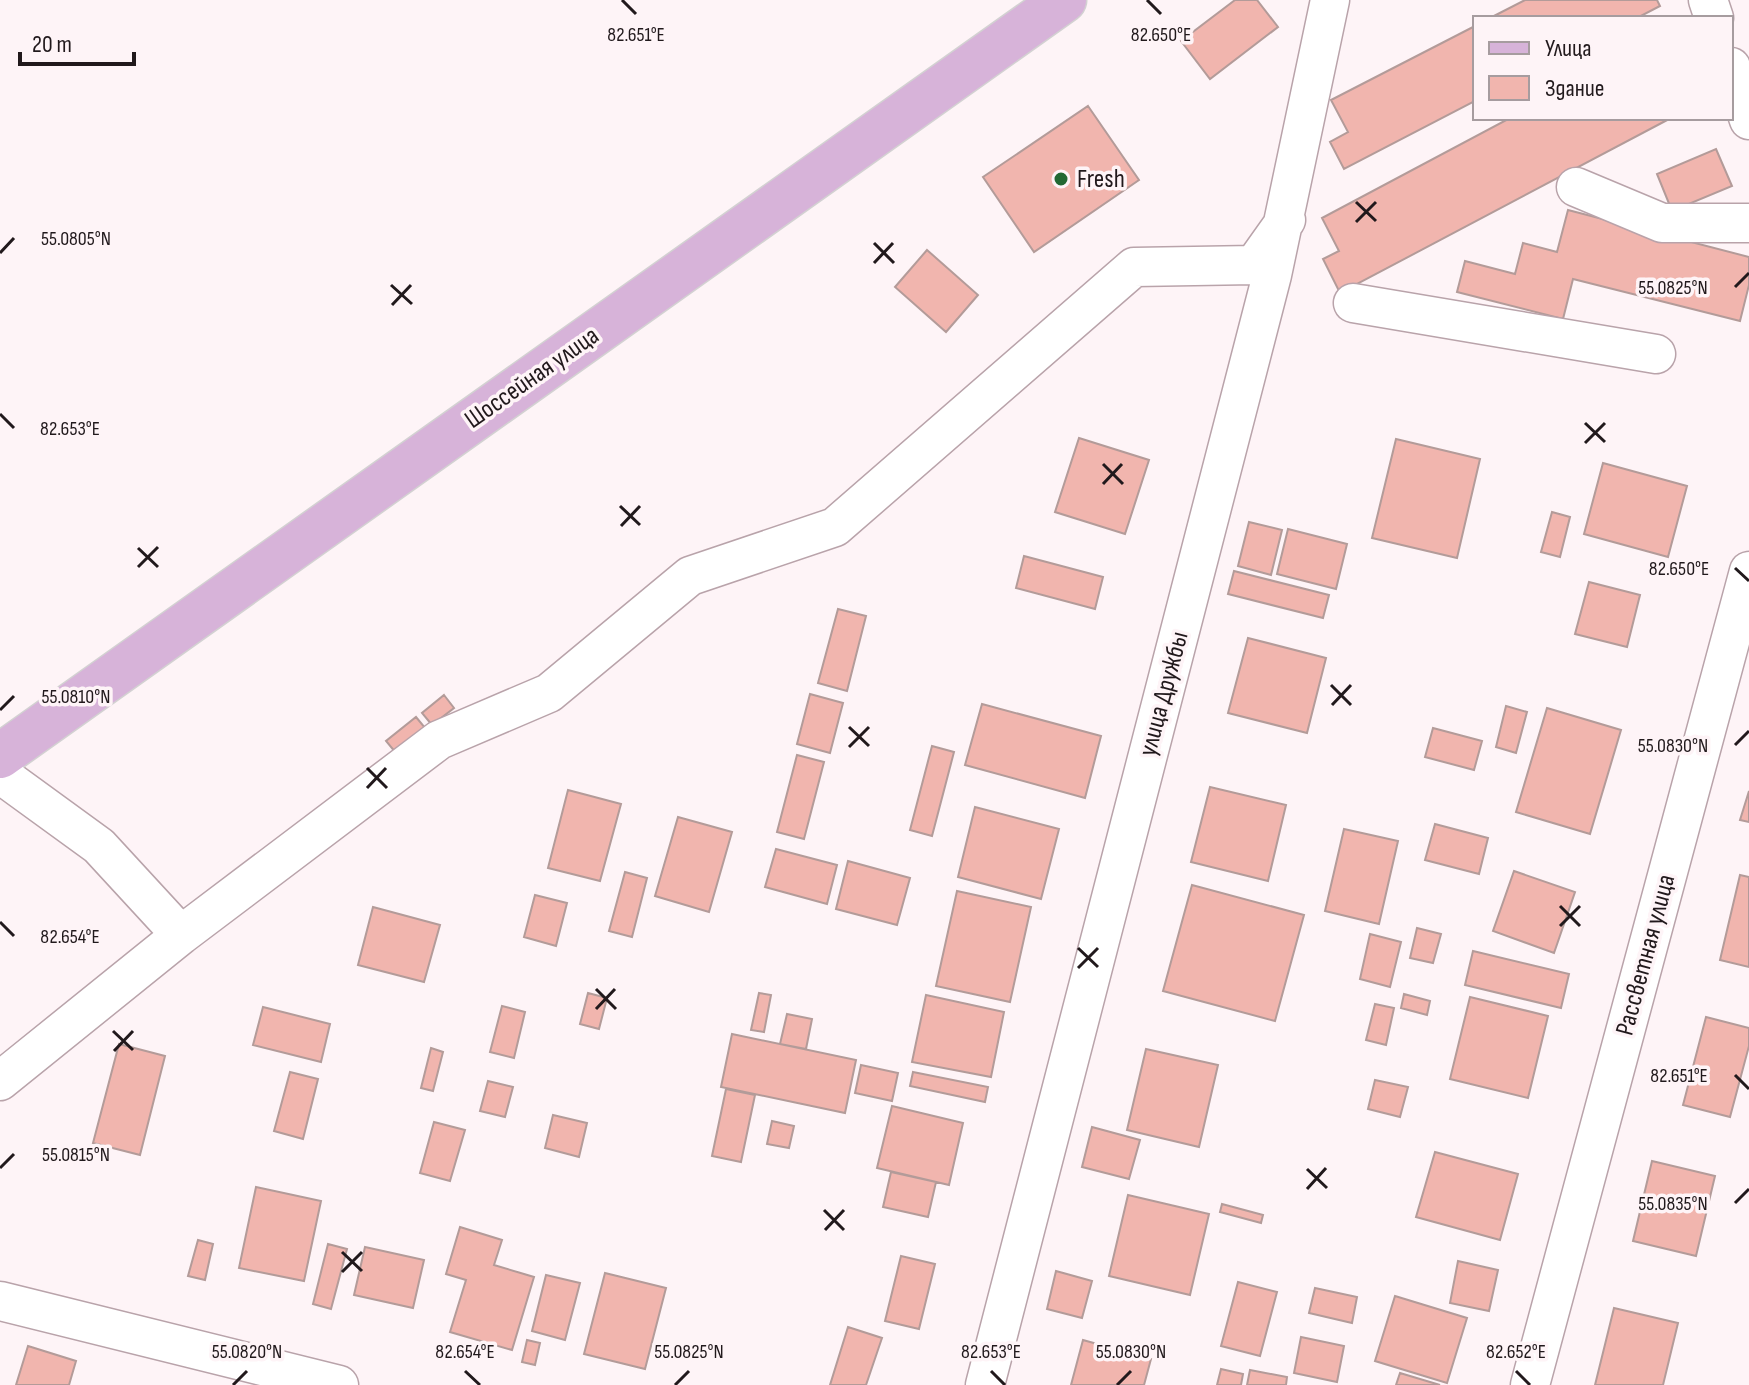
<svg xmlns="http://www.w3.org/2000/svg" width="1749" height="1385" viewBox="0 0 1749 1385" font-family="'Sofia Sans Condensed',sans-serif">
	<rect width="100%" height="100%" fill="#fef4f7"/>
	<path fill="#f1b5ae" stroke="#b39b99" stroke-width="2" d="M 1235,0 L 1257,0 L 1278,27 L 1210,79 L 1181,41 Z
		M 1525,0 L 1657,0 L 1660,6 L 1637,18 L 1490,18 Z
		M 1475,26 L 1475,101 L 1344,169 L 1330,142 L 1348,132 L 1331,100 Z
		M 1088,106 L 1139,180 L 1034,252 L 983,177 Z
		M 1510,118 L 1671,118 L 1340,293 L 1323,259 L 1339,251 L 1322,218 Z
		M 1716,149 L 1732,186 L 1672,211 L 1657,174 Z
		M 1568,210 L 1749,257 L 1749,285 L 1740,321 L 1573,279 L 1563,319 L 1457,292 L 1465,261 L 1515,274 L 1523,243 L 1557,252 Z
		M 927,250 L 978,295 L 946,332 L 895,287 Z
		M 1079,438 L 1149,460 L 1125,534 L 1055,512 Z
		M 1396,439 L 1480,459 L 1457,558 L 1372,538 Z
		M 1603,463 L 1687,486 L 1668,557 L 1584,534 Z
		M 1552,512 L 1570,517 L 1560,557 L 1541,552 Z
		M 1249,522 L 1282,530 L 1271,575 L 1238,566 Z
		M 1288,529 L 1347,544 L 1336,589 L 1277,574 Z
		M 1024,556 L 1103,577 L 1095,609 L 1016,588 Z
		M 1234,571 L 1329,595 L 1323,618 L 1228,594 Z
		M 1589,582 L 1640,595 L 1627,647 L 1575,634 Z
		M 838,609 L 866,616 L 847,691 L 818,683 Z
		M 1248,638 L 1326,658 L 1307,733 L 1228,713 Z
		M 810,694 L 843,703 L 830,753 L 797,744 Z
		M 444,695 L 454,708 L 432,725 L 422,713 Z
		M 982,704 L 1101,736 L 1085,798 L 965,765 Z
		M 1506,706 L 1527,712 L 1516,753 L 1496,747 Z
		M 1547,708 L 1621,730 L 1590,834 L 1516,812 Z
		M 416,717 L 426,729 L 396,753 L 386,741 Z
		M 1433,728 L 1482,741 L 1474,770 L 1425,757 Z
		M 932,746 L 954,752 L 932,836 L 910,830 Z
		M 797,755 L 824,762 L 804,839 L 777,832 Z
		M 1210,787 L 1286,805 L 1268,881 L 1191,862 Z
		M 568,790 L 621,804 L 600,881 L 548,868 Z
		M 1749,791 L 1749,822 L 1740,820 Z
		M 975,807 L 1059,829 L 1041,899 L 958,877 Z
		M 678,817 L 732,832 L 709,912 L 655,896 Z
		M 1435,824 L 1488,838 L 1479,874 L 1425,860 Z
		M 1344,829 L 1398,841 L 1379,924 L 1325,911 Z
		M 776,849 L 837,865 L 827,904 L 765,887 Z
		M 848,861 L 910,878 L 897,925 L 836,909 Z
		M 1514,871 L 1575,892 L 1554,953 L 1493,931 Z
		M 625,872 L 647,878 L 632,937 L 609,931 Z
		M 1740,875 L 1749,877 L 1749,967 L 1720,960 Z
		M 1192,885 L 1304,915 L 1275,1021 L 1163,991 Z
		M 957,891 L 1031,907 L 1010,1002 L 936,986 Z
		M 535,895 L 567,903 L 556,946 L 524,937 Z
		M 373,907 L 440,925 L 424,982 L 358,965 Z
		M 1417,928 L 1441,934 L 1433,963 L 1410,958 Z
		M 1370,934 L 1401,942 L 1390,987 L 1360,979 Z
		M 1473,951 L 1569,974 L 1561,1008 L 1465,985 Z
		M 588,993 L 607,998 L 599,1029 L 580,1024 Z
		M 759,993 L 771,995 L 764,1032 L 751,1030 Z
		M 1404,994 L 1430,1001 L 1427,1015 L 1401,1008 Z
		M 926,995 L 1004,1012 L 991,1077 L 912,1062 Z
		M 1470,997 L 1548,1016 L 1528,1098 L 1450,1079 Z
		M 1375,1004 L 1394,1008 L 1386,1045 L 1366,1040 Z
		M 502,1006 L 525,1012 L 514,1058 L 490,1052 Z
		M 263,1007 L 330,1024 L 321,1062 L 253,1045 Z
		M 787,1014 L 812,1019 L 806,1049 L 780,1044 Z
		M 1706,1017 L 1749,1028 L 1749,1046 L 1730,1117 L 1683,1105 Z
		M 732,1034 L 856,1060 L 845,1113 L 721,1087 Z
		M 119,1044 L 165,1056 L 140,1155 L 93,1143 Z
		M 431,1048 L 443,1052 L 433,1091 L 421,1088 Z
		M 1146,1049 L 1218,1065 L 1199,1147 L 1127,1130 Z
		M 861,1065 L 898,1073 L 892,1101 L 855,1093 Z
		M 290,1072 L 318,1079 L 303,1139 L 274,1131 Z
		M 913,1072 L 988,1087 L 985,1102 L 910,1086 Z
		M 1375,1080 L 1408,1087 L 1400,1117 L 1368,1109 Z
		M 488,1081 L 513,1087 L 505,1117 L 480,1111 Z
		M 726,1089 L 755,1095 L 741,1162 L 712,1156 Z
		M 892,1106 L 963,1123 L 949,1185 L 877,1168 Z
		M 553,1115 L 587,1123 L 579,1157 L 545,1148 Z
		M 772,1121 L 794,1126 L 789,1148 L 767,1144 Z
		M 434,1122 L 465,1130 L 450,1181 L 420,1173 Z
		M 1092,1127 L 1140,1140 L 1129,1179 L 1082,1167 Z
		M 1435,1152 L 1518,1174 L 1500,1240 L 1416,1217 Z
		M 1652,1161 L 1715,1176 L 1696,1256 L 1633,1241 Z
		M 891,1172 L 936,1182 L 928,1217 L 883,1207 Z
		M 256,1187 L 321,1201 L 304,1281 L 239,1268 Z
		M 1128,1195 L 1209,1214 L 1190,1295 L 1109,1276 Z
		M 1222,1204 L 1263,1215 L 1261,1223 L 1220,1212 Z
		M 460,1227 L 502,1240 L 494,1265 L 534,1277 L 512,1350 L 450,1332 L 466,1280 L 446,1274 Z
		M 198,1240 L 213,1244 L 205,1280 L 188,1276 Z
		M 328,1244 L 347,1249 L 331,1309 L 313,1304 Z
		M 365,1247 L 424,1260 L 413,1308 L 354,1295 Z
		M 901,1256 L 935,1264 L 919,1329 L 885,1321 Z
		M 1458,1261 L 1498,1270 L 1489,1311 L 1450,1303 Z
		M 1056,1271 L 1092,1281 L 1082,1318 L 1047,1309 Z
		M 605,1273 L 666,1288 L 645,1369 L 584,1354 Z
		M 546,1275 L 580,1283 L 565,1340 L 532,1331 Z
		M 1238,1282 L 1277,1292 L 1260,1356 L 1221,1346 Z
		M 1315,1288 L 1357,1297 L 1352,1323 L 1309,1313 Z
		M 1395,1296 L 1467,1318 L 1447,1383 L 1375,1361 Z
		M 1614,1308 L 1678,1323 L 1663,1385 L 1595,1385 Z
		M 848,1327 L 882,1338 L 866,1385 L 830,1385 Z
		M 1301,1337 L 1344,1346 L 1337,1382 L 1294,1373 Z
		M 527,1340 L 540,1343 L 535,1365 L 522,1362 Z
		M 1083,1340 L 1151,1359 L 1144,1385 L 1071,1385 Z
		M 28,1346 L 76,1361 L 69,1385 L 16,1385 Z
		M 1221,1369 L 1243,1374 L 1241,1385 L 1217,1385 Z
		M 1250,1370 L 1287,1377 L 1286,1385 L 1247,1385 Z
		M 1400,1373 L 1440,1385 L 1396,1385 Z"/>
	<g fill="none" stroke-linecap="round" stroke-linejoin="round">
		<g stroke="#b9a3aa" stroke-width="41">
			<path id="minor" d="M 1708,0 L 1714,18
				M 1731,67 L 1749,120
				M 1576,187 L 1662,223 L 1749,223
				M 1353,303 L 1656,354
				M 0,774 L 99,846 L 181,935
				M 0,1081 L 181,935 L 439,740 L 549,693 L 690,576 L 835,527 L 1134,267 L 1254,265 L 1286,220
				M 0,1301 L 339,1385
				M 985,1385 L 1272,275 L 1330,0
				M 1530,1385 L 1749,571"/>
		</g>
		<g stroke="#d3d1d2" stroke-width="47">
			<path id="major" d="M 0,756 L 1064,0"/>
		</g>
		<use href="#minor" stroke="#fff" stroke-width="38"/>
		<use href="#major" stroke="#d7b3d9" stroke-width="44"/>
	</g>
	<path fill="none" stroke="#21191c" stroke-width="3" d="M 622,0 L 636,14M 1147,0 L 1161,14M 1356,202 L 1376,221M 1356,222 L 1376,202M 874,243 L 894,263M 0,253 L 14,238M 874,263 L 893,243M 391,285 L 412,304M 1735,287 L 1749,273M 392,305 L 411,285M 0,414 L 14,428M 1585,423 L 1605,442M 1585,443 L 1605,423M 1103,464 L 1123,484M 1103,484 L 1122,464M 620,506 L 640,525M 621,526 L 640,506M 138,548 L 158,567M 138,567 L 158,547M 1735,568 L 1749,581M 1331,685 L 1351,705M 1332,705 L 1351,685M 0,710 L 14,696M 849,727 L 869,746M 1735,745 L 1749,731M 849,747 L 869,727M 367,768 L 387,788M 367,788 L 386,768M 1560,906 L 1580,926M 0,922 L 14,936M 1560,926 L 1580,906M 1078,948 L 1098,967M 1078,968 L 1098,948M 596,989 L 616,1009M 596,1009 L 615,989M 113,1031 L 133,1050M 114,1051 L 133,1031M 1735,1075 L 1749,1089M 0,1168 L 14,1154M 1307,1169 L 1327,1188M 1307,1189 L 1326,1168M 1735,1203 L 1749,1189M 824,1210 L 844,1230M 825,1230 L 844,1210M 342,1252 L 362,1271M 342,1272 L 362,1252M 465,1371 L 480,1385M 991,1371 L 1005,1385M 1516,1371 L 1530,1385M 233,1385 L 247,1371M 675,1385 L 689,1371M 1117,1385 L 1131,1371"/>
	<circle fill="#236833" stroke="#fef4f7" stroke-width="3" cx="1061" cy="179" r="8"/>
	<g text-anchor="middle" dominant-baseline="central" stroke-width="7" stroke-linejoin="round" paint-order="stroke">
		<g font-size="26" fill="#21191c" stroke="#fef4f7" text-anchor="start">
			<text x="1077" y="179">Fresh</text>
		</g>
		<g font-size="26" fill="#21191c" stroke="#fef4f7">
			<text transform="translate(532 378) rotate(-35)">Шоссейная улица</text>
			<text transform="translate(1164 694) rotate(-75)">улица Дружбы</text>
			<text transform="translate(1646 955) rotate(-75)">Рассветная улица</text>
		</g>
	</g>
	<g font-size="20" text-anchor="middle" fill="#21191c" stroke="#fef4f7" stroke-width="7" stroke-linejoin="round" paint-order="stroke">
		<text x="636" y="41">82.651°E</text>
		<text x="1161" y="41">82.650°E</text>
		<text x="76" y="245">55.0805°N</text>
		<text x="1673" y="294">55.0825°N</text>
		<text x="70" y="435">82.653°E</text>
		<text x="1679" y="575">82.650°E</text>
		<text x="76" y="703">55.0810°N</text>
		<text x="1673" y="752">55.0830°N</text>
		<text x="70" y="943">82.654°E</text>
		<text x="1679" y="1082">82.651°E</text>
		<text x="76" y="1161">55.0815°N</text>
		<text x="1673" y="1210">55.0835°N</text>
		<text x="247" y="1358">55.0820°N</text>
		<text x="689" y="1358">55.0825°N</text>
		<text x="1131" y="1358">55.0830°N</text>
		<text x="465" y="1358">82.654°E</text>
		<text x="991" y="1358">82.653°E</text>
		<text x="1516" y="1358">82.652°E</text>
	</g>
	<rect x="1473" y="16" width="260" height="104" fill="#fef4f7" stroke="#a69c9f" stroke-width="2"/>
	<rect x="1489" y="42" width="40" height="12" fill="#d7b3d9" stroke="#a69c9f" stroke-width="2"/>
	<text x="1545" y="56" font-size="24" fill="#21191c">Улица</text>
	<rect x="1489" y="76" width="40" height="24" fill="#f1b5ae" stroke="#a69c9f" stroke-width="2"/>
	<text x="1545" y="96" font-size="24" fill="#21191c">Здание</text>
	<path d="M20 52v12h114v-12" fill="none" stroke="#21191c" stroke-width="4"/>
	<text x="32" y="52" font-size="24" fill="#21191c" stroke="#fef4f7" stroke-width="6" paint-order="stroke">20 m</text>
</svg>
